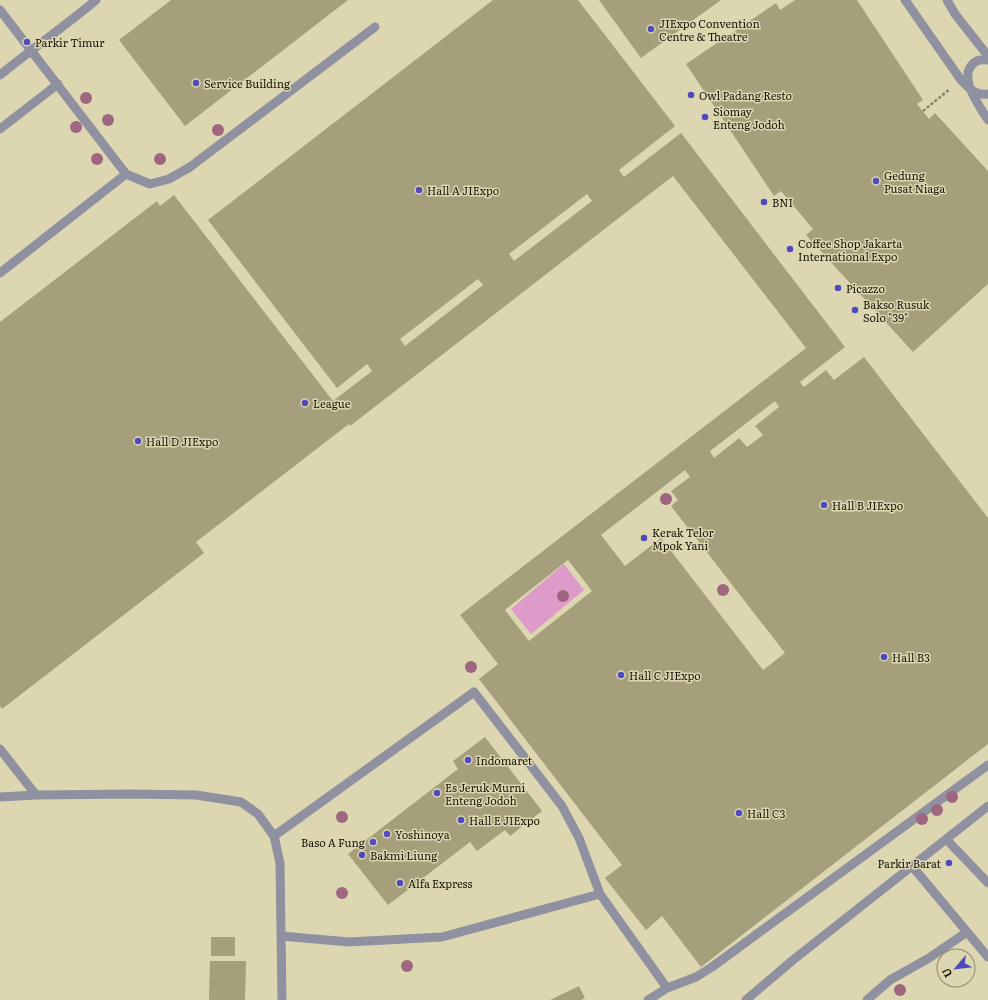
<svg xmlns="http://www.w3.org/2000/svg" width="988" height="1000" viewBox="0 0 988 1000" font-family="Literata,serif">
	<rect width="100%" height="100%" fill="#ddd7b1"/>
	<path fill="#de9ac8" d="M 564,564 L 584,590 L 531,634 L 511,609 Z"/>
	<path fill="#a69f7b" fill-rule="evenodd" d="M 171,0 L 348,0 L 185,126 L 119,40 Z
		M 493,0 L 578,0 L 675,126 L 619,170 L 624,177 L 681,133 L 845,347 L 800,382 L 804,387 L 826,370 L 834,380 L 864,357 L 988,518 L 988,744 L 701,967 L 662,916 L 646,930 L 605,878 L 622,865 L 479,679 L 498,664 L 460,615 L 806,348 L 673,176 L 350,426 L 349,424 L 196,542 L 204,553 L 2,709 L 0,706 L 0,322 L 157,201 L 160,206 L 174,195 L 333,401 L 372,371 L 367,364 L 337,388 L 208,220 ZM 587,194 L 592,201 L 514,261 L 509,254 ZM 478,279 L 483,285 L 405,346 L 400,339 ZM 775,401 L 779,407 L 755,426 L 763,435 L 747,447 L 739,438 L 714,458 L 710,451 ZM 685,470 L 690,477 L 671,491 L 678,500 L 671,506 L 785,653 L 763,670 L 661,538 L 625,566 L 601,535 ZM 568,560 L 592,591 L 529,641 L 505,610 Z
		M 599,0 L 721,0 L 641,58 Z
		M 795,0 L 857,0 L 923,100 L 917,104 L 929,119 L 935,113 L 988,171 L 988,284 L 913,352 L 806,235 L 813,229 L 781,191 L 774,196 L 686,64 L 776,3 L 780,10 Z
		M 485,737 L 542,811 L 510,836 L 505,830 L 477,851 L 470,842 L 388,905 L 348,854 L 458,769 L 453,761 Z
		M 211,937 L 235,937 L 235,956 L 211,956 Z
		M 210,961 L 246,961 L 245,1000 L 209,1000 Z
		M 579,986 L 585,998 L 581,1000 L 550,1000 Z"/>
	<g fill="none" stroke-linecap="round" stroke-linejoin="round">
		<path stroke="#878368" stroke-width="2.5" stroke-dasharray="3 2" stroke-linecap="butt" d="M 923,111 L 950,89"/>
		<path stroke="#8f91a0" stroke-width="9" d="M 905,0 L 961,80 C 969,88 976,96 988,94
			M 947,0 L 955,14 L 988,56
			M 0,10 L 126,174 L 150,184 L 169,179 L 190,167 L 375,27
			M 988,60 C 981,59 975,60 971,66 C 960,80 980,107 988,120
			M 0,75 C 32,49 65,26 96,0
			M 0,129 L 58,84
			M 0,273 L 126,174
			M 0,749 L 36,795
			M 0,797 L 36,795 L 131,794 L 196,795 L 241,802 L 258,814 L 274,836 L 280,863 L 282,1000
			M 274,836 L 474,692 L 562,806 L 579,838 L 600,894 L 667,988
			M 946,839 L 988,883
			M 912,866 L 988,957
			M 281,936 L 349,942 L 442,937 L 600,894
			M 648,1000 L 667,988 L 696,977 L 712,967 L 988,765
			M 746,1000 L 793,960 L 988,806
			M 867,1000 L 890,980 L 929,958 L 967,932"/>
	</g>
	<g fill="#9e667f">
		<circle cx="86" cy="98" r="6"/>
		<circle cx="108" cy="120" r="6"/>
		<circle cx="76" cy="127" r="6"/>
		<circle cx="218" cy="130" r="6"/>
		<circle cx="97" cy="159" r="6"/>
		<circle cx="160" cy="159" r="6"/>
		<circle cx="666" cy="499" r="6"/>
		<circle cx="723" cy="590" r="6"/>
		<circle cx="563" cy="596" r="6"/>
		<circle cx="471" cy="667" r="6"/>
		<circle cx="952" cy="797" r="6"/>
		<circle cx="937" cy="810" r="6"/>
		<circle cx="342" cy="817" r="6"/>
		<circle cx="922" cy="819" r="6"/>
		<circle cx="342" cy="893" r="6"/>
		<circle cx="407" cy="966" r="6"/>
		<circle cx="900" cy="990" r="6"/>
	</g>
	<g fill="#504ac1" stroke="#ddd7b1" stroke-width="1.5">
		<circle cx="651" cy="29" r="4"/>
		<circle cx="27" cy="42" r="4"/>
		<circle cx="196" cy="83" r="4"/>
		<circle cx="691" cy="95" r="4"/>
		<circle cx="705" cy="117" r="4"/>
		<circle cx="876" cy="181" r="4"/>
		<circle cx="419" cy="190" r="4"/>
		<circle cx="764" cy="202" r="4"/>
		<circle cx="790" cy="249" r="4"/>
		<circle cx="838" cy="288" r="4"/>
		<circle cx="855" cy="310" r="4"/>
		<circle cx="305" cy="403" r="4"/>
		<circle cx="138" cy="441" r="4"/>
		<circle cx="824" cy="505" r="4"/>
		<circle cx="644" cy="538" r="4"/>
		<circle cx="884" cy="657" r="4"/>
		<circle cx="621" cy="675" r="4"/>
		<circle cx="468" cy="760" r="4"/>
		<circle cx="437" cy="793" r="4"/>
		<circle cx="739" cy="813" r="4"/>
		<circle cx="461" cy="820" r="4"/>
		<circle cx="387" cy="834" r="4"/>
		<circle cx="373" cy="842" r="4"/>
		<circle cx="362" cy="855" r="4"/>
		<circle cx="949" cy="863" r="4"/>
		<circle cx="400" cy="883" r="4"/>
	</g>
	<g text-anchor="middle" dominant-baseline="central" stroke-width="3" stroke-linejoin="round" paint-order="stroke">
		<g font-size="11" fill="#181608" stroke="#ddd7b1" text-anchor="start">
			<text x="659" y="23">JIExpo Convention<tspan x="659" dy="13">Centre &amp; Theatre</tspan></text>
			<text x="35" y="42">Parkir Timur</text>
			<text x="204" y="83">Service Building</text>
			<text x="699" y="95">Owl Padang Resto</text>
			<text x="713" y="111">Siomay<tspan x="713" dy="13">Enteng Jodoh</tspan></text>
			<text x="884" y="175">Gedung<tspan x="884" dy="13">Pusat Niaga</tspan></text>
			<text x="427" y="190">Hall A JIExpo</text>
			<text x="772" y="202">BNI</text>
			<text x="798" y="243">Coffee Shop Jakarta<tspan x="798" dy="13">International Expo</tspan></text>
			<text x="846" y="288">Picazzo</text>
			<text x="863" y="304">Bakso Rusuk<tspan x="863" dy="13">Solo "39"</tspan></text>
			<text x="313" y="403">League</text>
			<text x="146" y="441">Hall D JIExpo</text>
			<text x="832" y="505">Hall B JIExpo</text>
			<text x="652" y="532">Kerak Telor<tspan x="652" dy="13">Mpok Yani</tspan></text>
			<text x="892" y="657">Hall B3</text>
			<text x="629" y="675">Hall C JIExpo</text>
			<text x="476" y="760">Indomaret</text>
			<text x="445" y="787">Es Jeruk Murni<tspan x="445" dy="13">Enteng Jodoh</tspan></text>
			<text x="747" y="813">Hall C3</text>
			<text x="469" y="820">Hall E JIExpo</text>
			<text x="395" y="834">Yoshinoya</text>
			<text x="365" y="842" text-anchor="end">Baso A Fung</text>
			<text x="370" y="855">Bakmi Liung</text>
			<text x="941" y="863" text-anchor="end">Parkir Barat</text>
			<text x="408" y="883">Alfa Express</text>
		</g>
	</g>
	<g transform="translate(956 968) rotate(242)"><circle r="19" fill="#ddd7b1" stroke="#8e8a6d"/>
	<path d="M0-3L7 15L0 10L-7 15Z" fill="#504ac1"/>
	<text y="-6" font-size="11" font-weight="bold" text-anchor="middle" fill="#181608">U</text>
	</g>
</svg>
